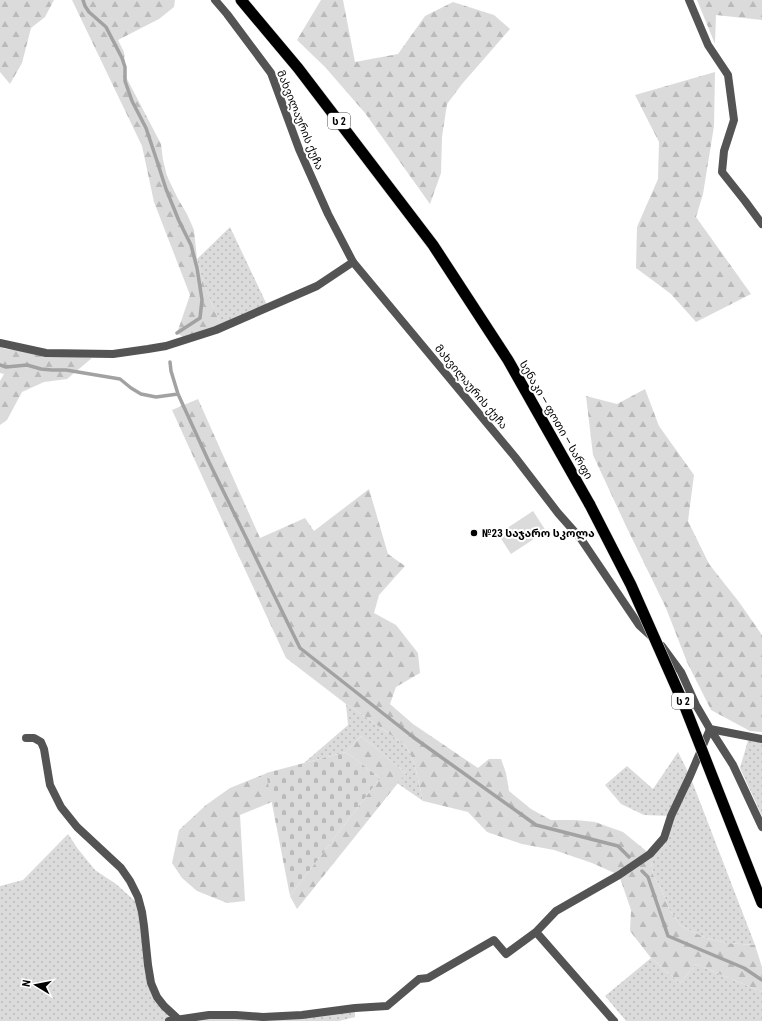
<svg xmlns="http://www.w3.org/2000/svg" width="762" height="1021" viewBox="0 0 762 1021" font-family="'Roboto Condensed','Noto Sans Georgian',sans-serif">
	<defs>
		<pattern id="grass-dots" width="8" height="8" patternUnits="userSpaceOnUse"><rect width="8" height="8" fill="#dbdbdb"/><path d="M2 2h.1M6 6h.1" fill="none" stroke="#bababa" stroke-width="1.8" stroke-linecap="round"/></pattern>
		<pattern id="forest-firs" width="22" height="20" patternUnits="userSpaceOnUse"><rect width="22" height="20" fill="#dbdbdb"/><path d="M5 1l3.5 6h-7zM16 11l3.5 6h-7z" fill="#bababa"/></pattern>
		<pattern id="cemetery-stones" width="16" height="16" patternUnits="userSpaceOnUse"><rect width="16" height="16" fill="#dbdbdb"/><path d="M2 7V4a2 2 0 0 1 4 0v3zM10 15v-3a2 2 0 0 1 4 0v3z" fill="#bababa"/></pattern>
	</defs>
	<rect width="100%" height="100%" fill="#fff"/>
	<path fill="url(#grass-dots)" d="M 230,227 L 269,309 L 222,328 L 204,285 L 197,259 Z
		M 346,704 L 366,717 L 406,746 L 414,762 L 423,801 L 397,783 L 406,773 L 361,736 L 346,752 L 304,763 L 348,725 Z
		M 749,737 L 762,739 L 762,816 L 740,768 Z
		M 678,752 L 690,776 L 755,945 L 727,943 L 706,938 L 681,926 L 669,909 L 662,890 L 653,875 L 650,854 L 664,838 L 671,816 L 644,815 L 621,804 L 605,785 L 627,766 L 653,789 Z
		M 68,834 L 78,849 L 95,870 L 116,884 L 136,902 L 139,909 L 147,976 L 165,1008 L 178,1019 L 263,1017 L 355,1008 L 355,1017 L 339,1021 L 0,1021 L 0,886 L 23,880 Z
		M 651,958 L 680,983 L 696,964 L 762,992 L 762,1021 L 626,1021 L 605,996 Z"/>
	<path fill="url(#forest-firs)" d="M 0,0 L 54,0 L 45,17 L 31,28 L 22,63 L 10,84 L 0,72 Z
		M 72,0 L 175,0 L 174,7 L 159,19 L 118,40 L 124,52 L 126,77 L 161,144 L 163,160 L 167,176 L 178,199 L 187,214 L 194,230 L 197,259 L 204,285 L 222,328 L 188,340 L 177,333 L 190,295 L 154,202 L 142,146 Z
		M 321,0 L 343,0 L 355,62 L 398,54 L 425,16 L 453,2 L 494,15 L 510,29 L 462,84 L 447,104 L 442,137 L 441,173 L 430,204 L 365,113 L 325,67 L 297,40 Z
		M 697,0 L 762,0 L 762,20 L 716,15 L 715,44 Z
		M 715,72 L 714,126 L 703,194 L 696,217 L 751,294 L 696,322 L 671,294 L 636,268 L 637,227 L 658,179 L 659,142 L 635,95 Z
		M 0,347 L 5,349 L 92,358 L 67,379 L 44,382 L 22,392 L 7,420 L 0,425 L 0,381 L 4,374 L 0,373 Z
		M 645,389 L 659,426 L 694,475 L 688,521 L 709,564 L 739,602 L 762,635 L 762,732 L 750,731 L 711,710 L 687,662 L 666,608 L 626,526 L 593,455 L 586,396 L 617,404 Z
		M 198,399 L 260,538 L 305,518 L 314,531 L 369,489 L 388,554 L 405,566 L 379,595 L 374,613 L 396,625 L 418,653 L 420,673 L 396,687 L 390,704 L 413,724 L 478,768 L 489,759 L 501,759 L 506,773 L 509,791 L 531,809 L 551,820 L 576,820 L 595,822 L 623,832 L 650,854 L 653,875 L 662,890 L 669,909 L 681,926 L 706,938 L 727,943 L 755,945 L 762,967 L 762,992 L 696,964 L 680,983 L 651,958 L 630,931 L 631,910 L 619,875 L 592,863 L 554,850 L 522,844 L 487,832 L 468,812 L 423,801 L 414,762 L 406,746 L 366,717 L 346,704 L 286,658 L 228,533 L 172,410 Z
		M 361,736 L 406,773 L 297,909 L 290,896 L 380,778 L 346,752 Z
		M 267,773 L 272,802 L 240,815 L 245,901 L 227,903 L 197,891 L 182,878 L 172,863 L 179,830 L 206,805 L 230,788 Z"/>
	<path fill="url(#cemetery-stones)" d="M 346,752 L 380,778 L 290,896 L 266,773 Z"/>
	<path fill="#dbdbdb" d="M 533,511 L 546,531 L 511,554 L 498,534 Z"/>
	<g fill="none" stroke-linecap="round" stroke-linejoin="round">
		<path stroke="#a2a2a2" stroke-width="3.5" d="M 83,0 L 85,6 L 89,12 L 106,27 L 122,58 L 125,67 L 125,81 L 132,101 L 146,128 L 156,158 L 166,189 L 179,221 L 191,245 L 197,268 L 202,300 L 200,318 L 177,333
			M 170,362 L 171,371 L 178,394 L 209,462 L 300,648 L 413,737 L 536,825 L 618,846 L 629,857
			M 0,365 L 6,367 L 27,365 L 41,369 L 52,370 L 66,370 L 120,379 L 131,388 L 141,394 L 156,397 L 178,394
			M 642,871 L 648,877 L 668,936 L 744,968 L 762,980"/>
		<g stroke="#dbdbdb" stroke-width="12">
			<path id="trunk" d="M 241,0 L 298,68 L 433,245 L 508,360 L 590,505"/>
		</g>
		<path stroke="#545454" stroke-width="8" d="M 689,0 L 708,45 L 728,75 L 734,120 L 724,151 L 722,172 L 745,201 L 762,224
			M 0,343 L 46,353 L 113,354 L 148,349 L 166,346 L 216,330 L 317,286 L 353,262
			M 710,729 L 733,765 L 762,827
			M 26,738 L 34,738 L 41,742 L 44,749 L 50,785 L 61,807 L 77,827 L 121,868 L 130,881 L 138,897 L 142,912 L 144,926 L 148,965 L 151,983 L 157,997 L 164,1006 L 178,1019
			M 536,932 L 614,1021
			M 169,1021 L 209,1015 L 236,1015 L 263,1017 L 302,1015 L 355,1008 L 387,1006 L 419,979 L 428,978 L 494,940 L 506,954 L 536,932 L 556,911 L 619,875 L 650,854 L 664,838 L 671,816 L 690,776 L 710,729"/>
		<path stroke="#545454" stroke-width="8" d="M 215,0 L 227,14 L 271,73 L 299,149 L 328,214 L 353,262 L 515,457 L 558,513 L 581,539 L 639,625 L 652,637
			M 662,646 L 681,672 L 696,705 L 710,729 L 762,739"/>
		<use href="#trunk" stroke="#000" stroke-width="11"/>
		<g stroke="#dbdbdb" stroke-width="12" stroke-linecap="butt">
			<path id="trunk-bridge" d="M 590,505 L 631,585 L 685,707 L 762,903"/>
		</g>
		<use href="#trunk-bridge" stroke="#000" stroke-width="11"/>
	</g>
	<circle fill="#000" stroke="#fff" stroke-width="1.5" cx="474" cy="533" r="4"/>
	<g text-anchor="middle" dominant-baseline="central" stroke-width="4" stroke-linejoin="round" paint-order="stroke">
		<g fill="#fff" stroke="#4c4c4c" stroke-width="1">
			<rect x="328" y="113" width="22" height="16" rx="3"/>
			<rect x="672" y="693" width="22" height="16" rx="3"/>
		</g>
		<g font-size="10" font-weight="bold" fill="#000">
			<text x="339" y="121">ს 2</text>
			<text x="683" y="701">ს 2</text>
		</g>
		<g font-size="11" fill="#000" stroke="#fff">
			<text transform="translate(300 120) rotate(68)">მახვილაურის ქუჩა</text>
			<text transform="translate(471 387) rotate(50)">მახვილაურის ქუჩა</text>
			<text transform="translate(556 420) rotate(60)">სენაკი — ფოთი — სარფი</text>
		</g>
		<g font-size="11" font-weight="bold" fill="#000" stroke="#fff" text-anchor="start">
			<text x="482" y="533">№23 საჯარო სკოლა</text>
		</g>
	</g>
	<g transform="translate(36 985) rotate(280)" stroke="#ffffff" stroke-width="3" paint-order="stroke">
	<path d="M0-3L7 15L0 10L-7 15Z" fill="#000000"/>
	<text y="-6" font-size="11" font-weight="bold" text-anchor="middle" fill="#000000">N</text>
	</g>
</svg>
